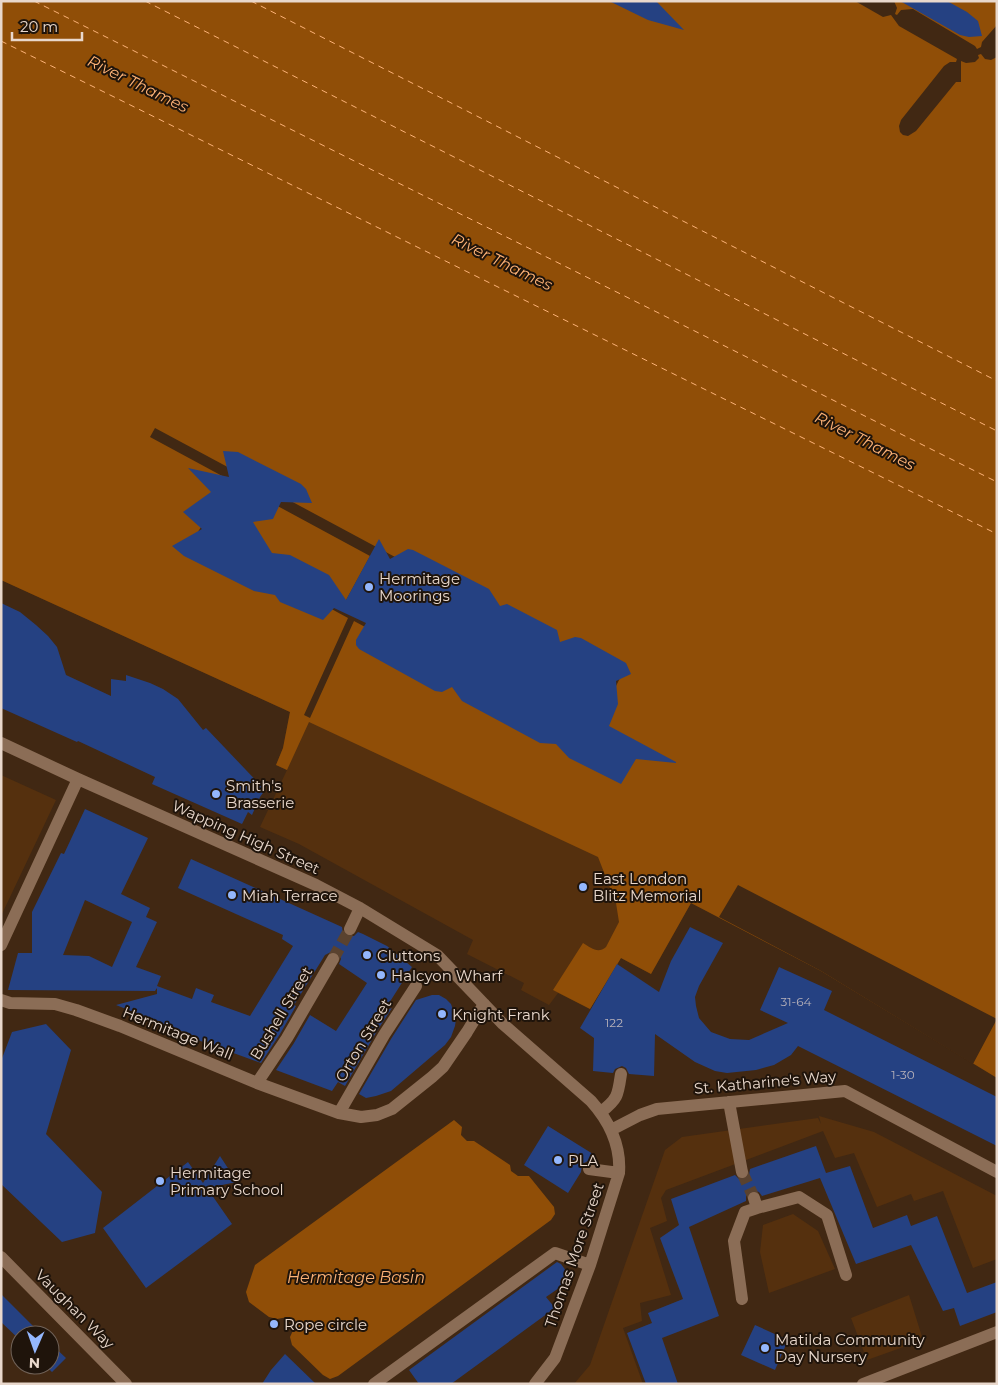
<svg xmlns="http://www.w3.org/2000/svg" width="998" height="1385" viewBox="0 0 998 1385" font-family="Montserrat,sans-serif">
	<rect width="100%" height="100%" fill="#412813"/>
	<path fill="#55300e" d="M 1,461 L 719,917 L 691,903 L 651,974 L 621,958 L 590,1009 L 558,993 L 549,1005 L 521,990 L 524,983 L 467,954 L 473,940 L 299,844 L 260,827 L 287,770 L 276,765 L 283,748 L 290,712 L 1,580 Z
		M 1,775 L 56,800 L 1,916 Z
		M 819,1116 L 874,1132 L 997,1196 L 997,1259 L 973,1268 L 943,1191 L 914,1201 L 911,1194 L 877,1207 L 854,1153 L 835,1158 L 823,1131 L 666,1190 L 661,1198 L 667,1221 L 650,1228 L 671,1295 L 640,1303 L 642,1321 L 623,1328 L 643,1384 L 574,1384 L 590,1365 L 665,1150 L 682,1137 L 818,1118 L 821,1124 Z
		M 793,1214 L 818,1231 L 835,1269 L 769,1293 L 760,1252 L 763,1225 Z
		M 909,1295 L 923,1340 L 867,1360 L 851,1318 Z"/>
	<path fill="#904e07" d="M 1,1 L 997,1 L 997,1078 L 821,971 L 691,903 L 651,974 L 621,958 L 590,1009 L 553,990 L 583,943 C 591,948 598,954 606,947 L 619,922 L 616,903 L 598,857 L 309,722 L 287,770 L 276,765 L 283,748 L 290,712 L 1,580 Z
		M 454,1120 L 462,1127 L 461,1135 L 467,1141 L 474,1141 L 510,1165 L 511,1171 L 518,1176 L 529,1176 L 554,1207 L 555,1214 L 551,1220 L 338,1376 L 330,1379 L 323,1375 L 292,1345 L 290,1337 L 295,1326 L 288,1317 L 277,1319 L 269,1317 L 249,1302 L 246,1292 L 255,1265 Z"/>
	<path fill="#412813" d="M 855,1 L 894,1 L 897,8 L 895,14 L 897,15 L 901,10 L 913,9 L 975,46 L 977,49 L 981,47 L 982,42 L 997,25 L 997,57 L 991,60 L 985,59 L 981,54 L 978,55 L 979,58 L 975,62 L 966,63 L 961,61 L 961,82 L 956,82 L 916,131 L 908,136 L 903,135 L 900,132 L 899,126 L 901,120 L 944,66 L 950,62 L 956,62 L 957,59 L 899,26 L 891,15 L 883,17 Z
		M 155,428 L 620,678 L 615,688 L 395,569 L 621,765 L 354,621 L 310,718 L 304,715 L 348,618 L 196,535 L 201,527 L 344,604 L 370,556 L 150,437 Z
		M 738,885 L 997,1019 L 973,1064 L 821,971 L 719,917 Z"/>
	<g fill="none" stroke-linecap="round" stroke-linejoin="round">
		<path stroke="#fcb277" stroke-width="1" stroke-dasharray="6 5" stroke-linecap="butt" d="M 34,1 L 997,482
			M 145,1 L 997,431
			M 251,1 L 997,381
			M 1,41 L 997,534"/>
	</g>
	<path fill="#254182" fill-rule="evenodd" d="M 609,1 L 656,1 L 684,30 L 648,20 Z
		M 900,1 L 947,1 L 967,12 L 978,21 L 982,36 L 969,37 L 960,35 Z
		M 223,451 L 238,452 L 301,484 L 306,489 L 312,503 L 281,502 L 273,519 L 253,522 L 272,553 L 290,555 L 329,575 L 346,600 L 379,539 L 390,559 L 408,549 L 413,550 L 489,589 L 500,606 L 507,604 L 557,630 L 560,642 L 575,637 L 581,638 L 626,663 L 631,674 L 616,681 L 618,704 L 609,726 L 676,762 L 676,763 L 636,759 L 621,784 L 569,758 L 556,744 L 540,743 L 462,701 L 452,687 L 442,692 L 435,691 L 359,649 L 356,645 L 356,640 L 366,623 L 334,608 L 323,620 L 280,602 L 275,595 L 254,591 L 184,556 L 172,546 L 202,529 L 183,512 L 211,492 L 188,468 L 229,477 Z
		M 1,603 L 20,612 L 36,625 L 48,636 L 57,647 L 66,675 L 111,696 L 111,679 L 126,681 L 126,675 L 150,683 L 163,689 L 178,699 L 203,730 L 206,728 L 265,790 L 260,797 L 252,815 L 248,812 L 242,824 L 152,784 L 155,777 L 78,741 L 77,742 L 1,708 Z
		M 85,809 L 148,838 L 121,894 L 150,908 L 146,917 L 157,922 L 136,967 L 161,976 L 157,986 L 192,999 L 196,988 L 214,995 L 211,1002 L 250,1016 L 293,946 L 282,939 L 283,935 L 178,888 L 191,859 L 342,927 L 343,933 L 347,936 L 354,936 L 358,932 L 363,934 L 387,946 L 412,967 L 384,1011 L 392,1008 L 377,1031 L 345,1086 L 338,1082 L 332,1091 L 276,1070 L 294,1043 L 310,1015 L 336,1031 L 367,983 L 339,964 L 341,959 L 340,955 L 337,952 L 333,951 L 325,955 L 294,1005 L 296,1006 L 280,1034 L 261,1063 L 195,1039 L 196,1037 L 116,1005 L 157,994 L 157,988 L 155,991 L 8,990 L 18,953 L 32,953 L 32,912 L 61,853 L 64,854 ZM 85,900 L 132,922 L 112,967 L 89,956 L 63,955 Z
		M 690,927 L 723,943 L 699,986 L 695,997 L 696,1006 L 699,1018 L 711,1032 L 730,1039 L 749,1040 L 788,1023 L 760,1010 L 779,967 L 832,991 L 824,1010 L 997,1097 L 997,1146 L 798,1046 L 791,1055 L 774,1065 L 756,1070 L 727,1073 L 715,1071 L 695,1062 L 655,1034 L 654,1076 L 629,1074 L 626,1068 L 622,1066 L 615,1069 L 613,1073 L 593,1071 L 594,1038 L 580,1028 L 617,964 L 659,992 L 671,961 Z
		M 432,995 L 439,995 L 446,999 L 451,1004 L 456,1019 L 455,1026 L 451,1037 L 445,1045 L 391,1091 L 376,1096 L 366,1098 L 359,1094 L 391,1039 L 416,1000 Z
		M 46,1024 L 71,1050 L 46,1134 L 102,1192 L 95,1233 L 62,1242 L 1,1184 L 1,1061 L 12,1032 Z
		M 548,1126 L 593,1154 L 588,1161 L 582,1164 L 581,1172 L 568,1193 L 524,1165 Z
		M 816,1146 L 826,1173 L 850,1166 L 873,1228 L 907,1215 L 911,1226 L 937,1216 L 967,1293 L 997,1282 L 997,1312 L 960,1326 L 954,1308 L 943,1311 L 911,1245 L 856,1264 L 820,1178 L 762,1196 L 759,1192 L 752,1190 L 748,1192 L 746,1196 L 746,1201 L 689,1227 L 719,1316 L 662,1338 L 678,1384 L 646,1384 L 627,1333 L 652,1323 L 648,1313 L 683,1299 L 660,1238 L 679,1225 L 671,1199 L 735,1175 L 739,1179 L 744,1180 L 749,1175 L 750,1169 Z
		M 220,1156 L 237,1182 L 207,1188 L 232,1224 L 146,1288 L 103,1228 L 188,1162 L 203,1183 Z
		M 557,1262 L 561,1264 L 572,1279 L 546,1297 L 555,1308 L 451,1384 L 419,1384 L 409,1370 Z
		M 1,1294 L 42,1335 L 20,1335 L 20,1340 L 1,1322 Z
		M 755,1325 L 788,1340 L 775,1370 L 741,1355 Z
		M 50,1343 L 66,1358 L 52,1372 L 45,1365 L 50,1365 Z
		M 285,1354 L 316,1384 L 262,1384 L 271,1370 Z"/>
	<g fill="none" stroke-linecap="round" stroke-linejoin="round">
		<path stroke="#5a422f" stroke-width="12" stroke-dasharray="12 6" stroke-linecap="butt" d="M 333,959 L 350,929
			M 742,1172 L 754,1198"/>
		<path stroke="#8b6d56" stroke-width="12" d="M 1,743 L 78,779 L 316,885 L 360,908 L 437,955 L 503,1024 L 591,1101 C 609,1121 621,1145 619,1173 L 590,1265 L 555,1358 L 535,1384
			M 350,929 L 360,908
			M 1,945 L 78,779
			M 1,1000 L 10,1003 L 55,1004 L 76,1010 L 120,1026 L 257,1083 L 339,1113 L 361,1117 L 377,1115 L 392,1109 L 432,1077 L 443,1067 L 467,1032 L 484,1004
			M 257,1083 L 287,1038 L 333,959
			M 729,1102 L 742,1172
			M 601,1112 C 618,1099 618,1095 621,1074
			M 339,1113 L 384,1035 L 416,986
			M 611,1130 L 640,1115 L 657,1109 L 845,1091 L 997,1172
			M 589,1169 L 619,1173
			M 754,1198 L 757,1208 L 799,1197 L 827,1215 L 846,1275
			M 1,1257 L 126,1384
			M 742,1299 L 734,1241 L 745,1212 L 757,1208
			M 374,1384 L 555,1253 L 590,1265
			M 863,1384 L 997,1332"/>
	</g>
	<g fill="#94b7fd" stroke="#1f140b" stroke-width="2">
		<circle cx="369" cy="587" r="5"/>
		<circle cx="216" cy="794" r="5"/>
		<circle cx="583" cy="887" r="5"/>
		<circle cx="232" cy="895" r="5"/>
		<circle cx="367" cy="955" r="5"/>
		<circle cx="381" cy="975" r="5"/>
		<circle cx="442" cy="1014" r="5"/>
		<circle cx="558" cy="1160" r="5"/>
		<circle cx="160" cy="1181" r="5"/>
		<circle cx="274" cy="1324" r="5"/>
		<circle cx="765" cy="1348" r="5"/>
	</g>
	<g text-anchor="middle" dominant-baseline="central" stroke-width="4" stroke-linejoin="round" paint-order="stroke">
		<g font-size="12" fill="#b8b2ba">
			<text x="796" y="1001">31-64</text>
			<text x="614" y="1022">122</text>
			<text x="903" y="1074">1-30</text>
		</g>
		<g font-size="15" fill="#e9d8cc" stroke="#1f140b" text-anchor="start">
			<text x="379" y="578">Hermitage<tspan x="379" dy="17">Moorings</tspan></text>
			<text x="226" y="785">Smith's<tspan x="226" dy="17">Brasserie</tspan></text>
			<text x="593" y="878">East London<tspan x="593" dy="17">Blitz Memorial</tspan></text>
			<text x="242" y="895">Miah Terrace</text>
			<text x="377" y="955">Cluttons</text>
			<text x="391" y="975">Halcyon Wharf</text>
			<text x="452" y="1014">Knight Frank</text>
			<text x="568" y="1160">PLA</text>
			<text x="170" y="1172">Hermitage<tspan x="170" dy="17">Primary School</tspan></text>
			<text x="284" y="1324">Rope circle</text>
			<text x="775" y="1339">Matilda Community<tspan x="775" dy="17">Day Nursery</tspan></text>
		</g>
		<g font-size="15" fill="#e9d8cc" stroke="#1f140b">
			<text transform="translate(246 837) rotate(24)">Wapping High Street</text>
			<text transform="translate(281 1013) rotate(-59)">Bushell Street</text>
			<text transform="translate(178 1033) rotate(22)">Hermitage Wall</text>
			<text transform="translate(363 1040) rotate(-59)">Orton Street</text>
			<text transform="translate(765 1082) rotate(-5)">St. Katharine's Way</text>
			<text transform="translate(574 1255) rotate(-71)">Thomas More Street</text>
			<text transform="translate(75 1309) rotate(45)">Vaughan Way</text>
		</g>
		<g font-size="16" font-style="italic" fill="#fcb277" stroke="#1f140b">
			<text transform="translate(138 84) rotate(26)">River Thames</text>
			<text transform="translate(502 262) rotate(26)">River Thames</text>
			<text transform="translate(865 441) rotate(27)">River Thames</text>
			<text x="356" y="1277">Hermitage Basin</text>
		</g>
	</g>
	<rect width="998" height="1385" fill="none" stroke="#e9d8cc" stroke-width="5"/>
	<g transform="translate(35 1350) rotate(182)"><circle r="24" fill="#1f140b" stroke="#706258"/>
	<path d="M0-4L9 19L0 12L-9 19Z" fill="#94b7fd"/>
	<text y="-8" font-size="14" font-weight="bold" text-anchor="middle" fill="#e9d8cc">N</text>
	</g>
	<path d="M12 32v8h70v-8" fill="none" stroke="#e9d8cc" stroke-width="2.5"/>
	<text x="20" y="32" font-size="15" fill="#e9d8cc" stroke="#1f140b" stroke-width="4" paint-order="stroke">20 m</text>
</svg>
